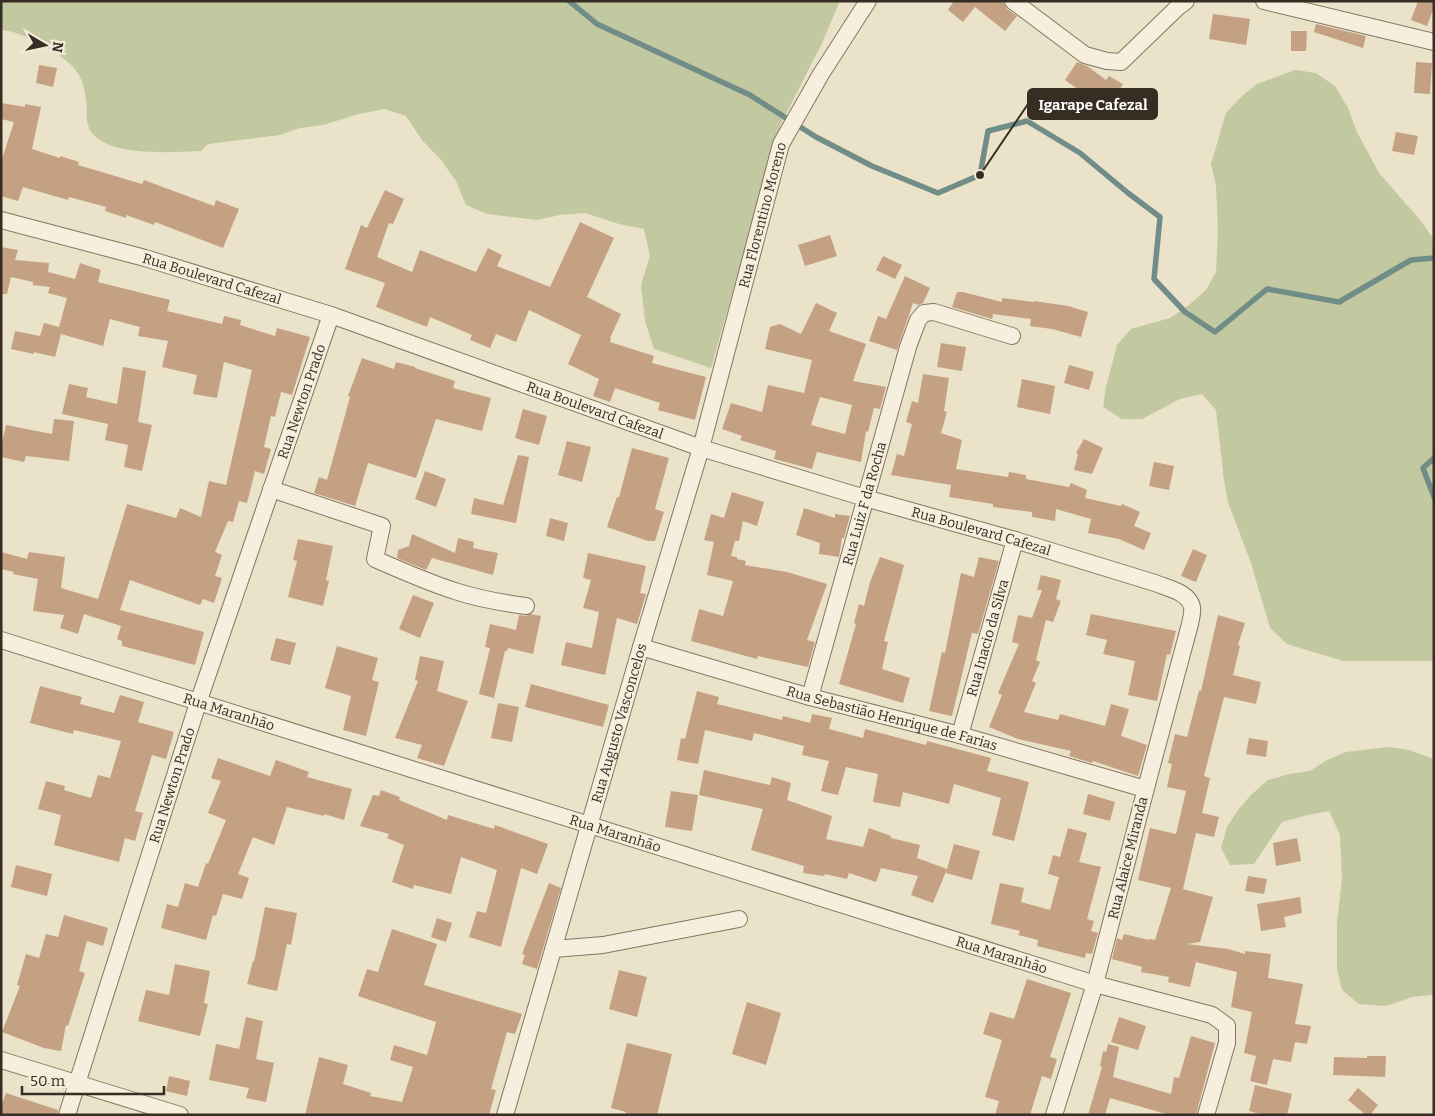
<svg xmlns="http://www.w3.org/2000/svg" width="1435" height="1116" viewBox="0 0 1435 1116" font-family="Bitter,serif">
	<rect width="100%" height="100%" fill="#ebe2ca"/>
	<path fill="#c2c89f" d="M 1,1 L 840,1 L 822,43 L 780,126 L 711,368 L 654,349 L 645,321 L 641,285 L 650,256 L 644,229 L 619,224 L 585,213 L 560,215 L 537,220 L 487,214 L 466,205 L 456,181 L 441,160 L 422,140 L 406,116 L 384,109 L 359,114 L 323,125 L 300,128 L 280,135 L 208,144 L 201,151 C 173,152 113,157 93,134 C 83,123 89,107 85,94 C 84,88 82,80 79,75 C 68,55 23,31 1,30 Z
		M 1295,70 L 1316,73 L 1335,86 L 1348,108 L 1357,132 L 1379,173 L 1421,221 L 1434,240 L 1434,661 L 1343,661 L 1287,644 L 1270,628 L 1251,563 L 1228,502 L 1224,480 L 1216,410 L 1202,394 L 1180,399 L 1142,419 L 1122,419 L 1103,407 L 1106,387 L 1117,345 L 1131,329 L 1170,318 L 1189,305 L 1206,290 L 1216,272 L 1218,231 L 1216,185 L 1211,164 L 1226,113 L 1241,97 L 1257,84 Z
		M 1389,747 L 1409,750 L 1434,759 L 1434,997 L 1432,995 L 1412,997 L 1386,1006 L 1359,1004 L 1342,990 L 1337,969 L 1337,924 L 1342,878 L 1340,835 L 1329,811 L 1308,815 L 1282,822 L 1254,864 L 1230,865 L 1221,848 L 1227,827 L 1238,810 L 1251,795 L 1268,780 L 1289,774 L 1310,771 L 1327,760 L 1346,752 Z"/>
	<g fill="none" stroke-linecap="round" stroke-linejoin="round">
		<path stroke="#718d87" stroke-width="5.5" d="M 569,1 L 597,24 L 750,95 L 816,137 L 872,166 L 938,193 L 980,175 L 988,131 L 1027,121 L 1080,153 L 1128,193 L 1160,217 L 1154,279 L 1185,312 L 1215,332 L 1267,289 L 1339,302 L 1411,260 L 1434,258
			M 1434,458 L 1423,468 L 1434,497"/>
	</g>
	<path fill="#c5a184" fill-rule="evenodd" d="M 954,1 L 1003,1 L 1007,9 L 1017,16 L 1005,31 L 975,7 L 963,22 L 948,10 Z
		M 1418,1 L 1434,1 L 1434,7 L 1427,26 L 1411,20 Z
		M 1213,14 L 1250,19 L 1246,45 L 1209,39 Z
		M 1316,24 L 1366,36 L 1363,48 L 1314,32 Z
		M 1291,31 L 1307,31 L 1306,51 L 1291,51 Z
		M 1077,62 L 1087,66 L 1106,80 L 1109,76 L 1123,84 L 1103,115 L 1089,107 L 1093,100 L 1065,80 Z
		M 1416,62 L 1432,63 L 1430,94 L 1414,93 Z
		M 39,65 L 57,68 L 53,87 L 36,83 Z
		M 1,103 L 25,107 L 25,104 L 41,107 L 32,149 L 60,158 L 60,156 L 79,162 L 78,165 L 142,184 L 144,180 L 214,206 L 216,200 L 239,209 L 223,248 L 155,222 L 154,225 L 126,215 L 126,218 L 105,211 L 106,207 L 69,197 L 68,200 L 23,187 L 18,201 L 1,196 L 1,162 L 14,122 L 1,119 Z
		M 1396,132 L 1418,136 L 1414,155 L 1392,151 Z
		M 385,190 L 404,199 L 393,224 L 389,223 L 377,257 L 412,272 L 420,250 L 476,272 L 488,248 L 502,255 L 497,266 L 550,287 L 580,222 L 614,238 L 587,297 L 621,314 L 610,338 L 611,338 L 610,342 L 654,356 L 652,363 L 706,377 L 695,420 L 658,410 L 660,403 L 615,388 L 610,402 L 593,396 L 599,379 L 568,364 L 581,335 L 529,310 L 516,342 L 496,334 L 490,348 L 470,340 L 472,335 L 430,317 L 427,327 L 376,307 L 385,283 L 345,269 L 361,225 L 367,228 Z
		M 830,235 L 837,256 L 805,266 L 798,245 Z
		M 1,247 L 18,250 L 15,260 L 49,263 L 48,272 L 75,279 L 80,263 L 101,270 L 98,282 L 170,300 L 167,311 L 222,324 L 224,316 L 241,320 L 240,325 L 275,336 L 277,328 L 310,337 L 292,395 L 281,392 L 275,417 L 271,416 L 264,447 L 271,449 L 264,474 L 255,471 L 247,503 L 239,501 L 233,522 L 228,521 L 215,552 L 222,555 L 215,576 L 222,578 L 214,603 L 203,599 L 200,605 L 130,580 L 120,610 L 204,632 L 195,665 L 122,646 L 122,641 L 117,639 L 121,626 L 84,614 L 78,634 L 60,628 L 64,615 L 33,611 L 38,579 L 13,574 L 14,572 L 1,569 L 1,552 L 27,559 L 29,552 L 65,557 L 61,588 L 98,599 L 127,504 L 176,518 L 180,508 L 201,517 L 209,481 L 226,485 L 252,370 L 224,362 L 217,398 L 193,394 L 197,375 L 162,367 L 168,341 L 138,336 L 140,327 L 110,319 L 103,346 L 61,334 L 55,357 L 34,352 L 34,354 L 11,349 L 15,331 L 40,336 L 44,323 L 59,327 L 67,298 L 48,293 L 50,287 L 33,285 L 33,282 L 11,277 L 7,294 L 1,294 Z
		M 883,256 L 902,265 L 895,279 L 876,270 Z
		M 905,276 L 930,288 L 923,303 L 918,305 L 913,303 L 897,350 L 869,341 L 878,316 L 886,319 Z
		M 957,292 L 963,292 L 1002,302 L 1002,298 L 1034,302 L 1034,301 L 1068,306 L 1088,312 L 1081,337 L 1052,329 L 1030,326 L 1031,319 L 993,314 L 992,319 L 952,307 Z
		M 816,303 L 837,313 L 829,331 L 866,344 L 853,381 L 886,387 L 880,409 L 874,408 L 868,432 L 866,431 L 861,462 L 817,452 L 812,469 L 774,459 L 776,451 L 740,440 L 742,436 L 722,429 L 731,403 L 762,412 L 768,385 L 804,393 L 812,360 L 765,349 L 770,327 L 780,324 L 801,334 ZM 820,397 L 852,405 L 845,434 L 811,425 Z
		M 941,343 L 966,347 L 962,371 L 937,367 Z
		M 362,358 L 394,369 L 396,362 L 415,367 L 415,368 L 455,381 L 453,388 L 491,398 L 482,431 L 436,419 L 416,478 L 368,463 L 355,506 L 314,493 L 319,477 L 327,480 L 350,397 L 348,396 Z
		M 1069,365 L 1094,372 L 1089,390 L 1064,383 Z
		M 123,367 L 146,371 L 138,422 L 152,425 L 142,471 L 124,467 L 128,445 L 105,440 L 108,424 L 62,414 L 69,384 L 88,388 L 86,397 L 117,404 Z
		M 923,374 L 949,378 L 944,411 L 947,412 L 941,433 L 962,440 L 956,469 L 1008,477 L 1009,472 L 1026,475 L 1026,479 L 1069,487 L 1071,483 L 1087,490 L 1085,498 L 1121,506 L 1122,504 L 1140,512 L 1134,526 L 1151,533 L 1144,550 L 1119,539 L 1088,533 L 1091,519 L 1056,509 L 1055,521 L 1032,517 L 1032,512 L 993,507 L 993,504 L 949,497 L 951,485 L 891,475 L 897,454 L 904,456 L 912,424 L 906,422 L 912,401 L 918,403 Z
		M 1022,379 L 1055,386 L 1050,414 L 1017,407 Z
		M 523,409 L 547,416 L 539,445 L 515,438 Z
		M 54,419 L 74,421 L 69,461 L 26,456 L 24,462 L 1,457 L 1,447 L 6,425 L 52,434 Z
		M 1084,439 L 1103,448 L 1092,474 L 1074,470 L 1078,454 L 1076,453 Z
		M 567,441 L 591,447 L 582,482 L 558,475 Z
		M 632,448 L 669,458 L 655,509 L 664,512 L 655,541 L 648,541 L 607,527 L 617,497 L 619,497 Z
		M 518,455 L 529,457 L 516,523 L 471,514 L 474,498 L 503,505 Z
		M 1154,462 L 1174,466 L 1169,490 L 1149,486 Z
		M 425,471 L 446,479 L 436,507 L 415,499 Z
		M 732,492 L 764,502 L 757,526 L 743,521 L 739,541 L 735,541 L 731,556 L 737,557 L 737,559 L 746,561 L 745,565 L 787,572 L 827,584 L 807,640 L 815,642 L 808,667 L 758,656 L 757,659 L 691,641 L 699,609 L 723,616 L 733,581 L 707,575 L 714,542 L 704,540 L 711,514 L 724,518 Z
		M 804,508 L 835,518 L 835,514 L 850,516 L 844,538 L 842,538 L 839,557 L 819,554 L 820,543 L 796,535 Z
		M 550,518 L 568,523 L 564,541 L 546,536 Z
		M 412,534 L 455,553 L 458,538 L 474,542 L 473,548 L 498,553 L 493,575 L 432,558 L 426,570 L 397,558 L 398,550 L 409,546 Z
		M 298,539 L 333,546 L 326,580 L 329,581 L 323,606 L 288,597 L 297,561 L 293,560 Z
		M 1193,549 L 1207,555 L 1196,582 L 1181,576 Z
		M 588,553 L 646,566 L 640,593 L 646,594 L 637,624 L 617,618 L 605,675 L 561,665 L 566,642 L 592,648 L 599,612 L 583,608 L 591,580 L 583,578 Z
		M 880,557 L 904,565 L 884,641 L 888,642 L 882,669 L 910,678 L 903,703 L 839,684 L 856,624 L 854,623 L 859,604 L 864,606 L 870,582 Z
		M 979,557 L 999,561 L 978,634 L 972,633 L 952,716 L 929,711 L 942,652 L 945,653 L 961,573 L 974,577 Z
		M 1041,575 L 1061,580 L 1056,599 L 1061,601 L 1053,622 L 1046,620 L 1036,660 L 1040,662 L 1032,681 L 1036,683 L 1024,712 L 1058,720 L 1060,714 L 1105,726 L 1111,704 L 1129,709 L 1121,736 L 1147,745 L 1138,776 L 1093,761 L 1092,763 L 1069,756 L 1071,751 L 1018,739 L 989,727 L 1002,695 L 998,693 L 1019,644 L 1012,642 L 1018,615 L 1032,618 L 1042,590 L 1037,590 Z
		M 413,595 L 434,603 L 420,638 L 399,629 Z
		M 531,614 L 541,616 L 533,654 L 508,648 L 507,651 L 505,651 L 494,698 L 479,694 L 490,648 L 485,647 L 490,624 L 516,630 L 519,615 L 525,616 Z
		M 1091,614 L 1176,631 L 1170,655 L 1167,654 L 1157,701 L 1128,695 L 1135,661 L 1103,654 L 1107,640 L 1086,635 Z
		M 1218,615 L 1245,623 L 1238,645 L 1240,646 L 1233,675 L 1261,682 L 1256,704 L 1224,697 L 1204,776 L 1210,778 L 1202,813 L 1219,817 L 1214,837 L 1196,833 L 1183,889 L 1213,897 L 1200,942 L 1187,944 L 1228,949 L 1245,954 L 1245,951 L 1271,954 L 1268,978 L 1303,984 L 1295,1024 L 1311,1026 L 1307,1044 L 1295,1042 L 1291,1062 L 1273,1059 L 1267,1085 L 1250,1081 L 1256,1056 L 1244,1053 L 1252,1012 L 1231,1007 L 1237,972 L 1196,962 L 1190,987 L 1168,982 L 1169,977 L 1141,972 L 1142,967 L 1112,959 L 1117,938 L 1122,940 L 1124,934 L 1149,940 L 1150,939 L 1155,940 L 1171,888 L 1138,880 L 1150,828 L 1176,834 L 1186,791 L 1167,787 L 1172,764 L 1168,763 L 1175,734 L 1187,737 L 1199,691 L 1201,691 Z
		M 276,638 L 296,643 L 290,665 L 270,660 Z
		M 337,646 L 378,658 L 372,680 L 379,682 L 366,736 L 343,730 L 351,696 L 325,688 Z
		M 420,656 L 444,661 L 437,691 L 468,701 L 444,766 L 417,758 L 422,745 L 395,738 L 418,681 L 415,680 Z
		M 531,684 L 609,705 L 603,727 L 525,707 Z
		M 40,686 L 82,697 L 80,704 L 114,713 L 120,695 L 144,702 L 138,722 L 174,732 L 166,759 L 152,755 L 135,811 L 143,813 L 135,841 L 125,838 L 119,862 L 54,845 L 61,815 L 38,809 L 46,781 L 65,786 L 64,790 L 91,798 L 98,775 L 110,778 L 121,741 L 74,730 L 73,734 L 30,723 Z
		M 697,691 L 719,697 L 717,704 L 782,720 L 783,716 L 810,723 L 812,714 L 832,718 L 829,729 L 863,738 L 865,729 L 926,745 L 927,741 L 991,758 L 987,771 L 1029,782 L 1014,841 L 992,835 L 1001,798 L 954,784 L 949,804 L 903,792 L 900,807 L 873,802 L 878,774 L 846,767 L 838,795 L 821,791 L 829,761 L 802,755 L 804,746 L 754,733 L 752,741 L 705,730 L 698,764 L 677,760 L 681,738 L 685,739 Z
		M 498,703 L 519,707 L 512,742 L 491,738 Z
		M 1249,738 L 1268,741 L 1266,757 L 1246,754 Z
		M 218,758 L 270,776 L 276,760 L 309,772 L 307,777 L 352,789 L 344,820 L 324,814 L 324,816 L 287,807 L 274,845 L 253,837 L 238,874 L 249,878 L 242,899 L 223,894 L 216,916 L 213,915 L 206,940 L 161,928 L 167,904 L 178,907 L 185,883 L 198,887 L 206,863 L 208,864 L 226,820 L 208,813 L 221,781 L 211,778 Z
		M 704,770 L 770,785 L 772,777 L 791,783 L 787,800 L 832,816 L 826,839 L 863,847 L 869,828 L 891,836 L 891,838 L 920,845 L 917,858 L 947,869 L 933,903 L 911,895 L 918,876 L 881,868 L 876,882 L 849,873 L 847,879 L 825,874 L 824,876 L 803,873 L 804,866 L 751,850 L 763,809 L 699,795 Z
		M 381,790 L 400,797 L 399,800 L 447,820 L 448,815 L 494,829 L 495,825 L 548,844 L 537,874 L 521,868 L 501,947 L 469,937 L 477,911 L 486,913 L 497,870 L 461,857 L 451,894 L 414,885 L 413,889 L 392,882 L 404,845 L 387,838 L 389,834 L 360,826 L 373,795 L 379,796 Z
		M 671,791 L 698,795 L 692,831 L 665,827 Z
		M 1088,794 L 1115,802 L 1110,821 L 1083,814 Z
		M 1068,828 L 1087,833 L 1079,862 L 1101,867 L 1087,919 L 1094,921 L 1091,931 L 1098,933 L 1092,954 L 1086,953 L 1085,958 L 1037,946 L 1038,940 L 1018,935 L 1020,931 L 991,924 L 1000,883 L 1024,888 L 1021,902 L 1050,910 L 1059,877 L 1048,874 L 1053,855 L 1060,857 Z
		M 1297,838 L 1301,861 L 1276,866 L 1273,843 Z
		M 954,844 L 980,851 L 972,880 L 946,873 Z
		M 16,865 L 52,874 L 47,896 L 11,887 Z
		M 1248,876 L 1267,879 L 1264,894 L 1245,891 Z
		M 549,883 L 561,888 L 537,969 L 522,964 L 525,955 L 522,954 Z
		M 1300,897 L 1302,913 L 1284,917 L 1286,927 L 1261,931 L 1257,904 Z
		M 265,907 L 297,913 L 291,945 L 287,944 L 277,991 L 247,984 L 253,961 L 254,962 Z
		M 64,915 L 108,928 L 103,946 L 87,941 L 79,971 L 85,973 L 68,1026 L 66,1025 L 61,1051 L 44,1048 L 2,1032 L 20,986 L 17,985 L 26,954 L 39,958 L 46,934 L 58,937 Z
		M 437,918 L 452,923 L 446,942 L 431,937 Z
		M 392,929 L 437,944 L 424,985 L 522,1014 L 515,1034 L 507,1032 L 491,1089 L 496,1090 L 489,1115 L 305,1115 L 319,1057 L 348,1065 L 343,1084 L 371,1093 L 370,1096 L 402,1102 L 413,1067 L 390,1060 L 394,1045 L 427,1055 L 436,1022 L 358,996 L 367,969 L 378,972 Z
		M 175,964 L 210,971 L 204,1003 L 208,1004 L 200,1036 L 138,1021 L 146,990 L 169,995 Z
		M 619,970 L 647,977 L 637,1017 L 609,1009 Z
		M 1027,979 L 1071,993 L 1050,1057 L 1057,1059 L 1051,1079 L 1042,1076 L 1030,1115 L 995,1115 L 999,1101 L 985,1097 L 1002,1040 L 983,1034 L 990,1012 L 1014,1019 Z
		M 747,1002 L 781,1013 L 766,1065 L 732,1054 Z
		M 246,1017 L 263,1021 L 256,1059 L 274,1063 L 266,1102 L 246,1098 L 249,1088 L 209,1080 L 216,1044 L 239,1049 Z
		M 1119,1017 L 1146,1026 L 1138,1050 L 1111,1042 Z
		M 1191,1036 L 1215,1043 L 1196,1115 L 1170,1115 L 1110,1098 L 1105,1115 L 1088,1115 L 1102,1067 L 1100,1066 L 1103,1051 L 1106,1052 L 1108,1044 L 1119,1047 L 1113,1077 L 1171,1094 L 1174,1077 L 1179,1078 Z
		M 627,1043 L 672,1054 L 657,1115 L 625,1115 L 626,1112 L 611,1108 Z
		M 1367,1056 L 1386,1056 L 1385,1077 L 1333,1075 L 1334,1057 L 1367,1058 Z
		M 169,1076 L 190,1081 L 187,1096 L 166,1091 Z
		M 1255,1085 L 1292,1094 L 1287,1115 L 1264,1115 L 1249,1111 Z
		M 1358,1088 L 1378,1105 L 1370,1115 L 1366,1115 L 1348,1100 Z
		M 6,1093 L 58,1110 L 57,1115 L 1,1115 L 1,1107 Z"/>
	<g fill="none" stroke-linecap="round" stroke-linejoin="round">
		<g stroke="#867560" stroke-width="18">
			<g id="street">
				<path d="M 1013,1 L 1085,55 L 1107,61 L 1121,62 L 1178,7 L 1186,1"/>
				<path d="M 1264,1 L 1434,42"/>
				<path id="s1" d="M 1,220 L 145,258 L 331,315 L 701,448 L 865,498 L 1015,540 L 1155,583 C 1167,588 1189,592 1192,607 C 1193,612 1191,619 1190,624 L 1150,773 L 1095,984 L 1054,1115"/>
				<path d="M 271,489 L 382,526 L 375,559 C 402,571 429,583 458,592 C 480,599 503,603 526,606"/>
				<path id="s2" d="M 1,640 L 1095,984 L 1212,1015 L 1227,1026 L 1227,1043 L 1206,1115"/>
				<path id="s3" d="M 641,647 L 810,697 L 960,735 L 1145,789"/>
				<path id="s4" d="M 810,697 L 908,347 L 918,320 L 924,313 L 934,312 L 1012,336"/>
				<path id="s5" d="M 960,735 L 1015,540"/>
				<path d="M 554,949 L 603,945 L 739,919"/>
				<path d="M 1,1060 L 180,1115"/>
				<path id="s6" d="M 67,1115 L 198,703 L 331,315"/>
				<path id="s7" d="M 505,1115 L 641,647 L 701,448 L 781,144 L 821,74 L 868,1"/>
			</g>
		</g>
		<use href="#street" stroke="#f6efdd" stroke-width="16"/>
	</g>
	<g text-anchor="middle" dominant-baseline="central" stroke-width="4" stroke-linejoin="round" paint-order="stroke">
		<g font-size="14" fill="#382d22" stroke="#f3ecd9">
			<text stroke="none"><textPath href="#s7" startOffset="936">Rua Florentino Moreno</textPath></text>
			<text stroke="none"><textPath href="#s1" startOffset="219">Rua Boulevard Cafezal</textPath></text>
			<text stroke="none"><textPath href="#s6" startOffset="751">Rua Newton Prado</textPath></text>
			<text stroke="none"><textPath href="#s1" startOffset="624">Rua Boulevard Cafezal</textPath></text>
			<text stroke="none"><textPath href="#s4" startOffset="201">Rua Luiz F da Rocha</textPath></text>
			<text stroke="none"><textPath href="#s1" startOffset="1029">Rua Boulevard Cafezal</textPath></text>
			<text stroke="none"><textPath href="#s5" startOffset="101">Rua Inacio da Silva</textPath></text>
			<text stroke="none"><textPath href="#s2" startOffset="239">Rua Maranhão</textPath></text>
			<text stroke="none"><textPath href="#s3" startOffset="261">Rua Sebastião Henrique de Farias</textPath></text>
			<text stroke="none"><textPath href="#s7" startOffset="408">Rua Augusto Vasconcelos</textPath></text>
			<text stroke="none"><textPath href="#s6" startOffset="346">Rua Newton Prado</textPath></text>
			<text stroke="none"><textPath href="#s2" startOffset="644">Rua Maranhão</textPath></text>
			<text transform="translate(1128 858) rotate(-76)">Rua Alaice Miranda</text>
			<text stroke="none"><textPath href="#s2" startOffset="1049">Rua Maranhão</textPath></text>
		</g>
	</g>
	<path fill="none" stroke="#382d22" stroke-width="2" d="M980 175L1028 104"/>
	<circle fill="#382d22" stroke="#f3ecd9" stroke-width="2" cx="980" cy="175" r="5"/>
	<rect fill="#382d22" stroke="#382d22" stroke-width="2" x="1028" y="89" width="129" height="30" rx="5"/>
	<g font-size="15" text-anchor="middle" font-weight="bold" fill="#fff">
		<text x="1093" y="110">Igarape Cafezal</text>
	</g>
	<rect width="1435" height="1116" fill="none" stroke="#382d22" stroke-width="5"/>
	<g transform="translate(45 45) rotate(99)" stroke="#f3ecd9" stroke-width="4" paint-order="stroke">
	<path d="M0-4L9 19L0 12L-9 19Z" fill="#382d22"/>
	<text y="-8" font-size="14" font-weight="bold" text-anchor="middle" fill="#382d22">N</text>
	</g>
	<path d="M22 1086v8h142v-8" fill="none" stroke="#382d22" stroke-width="2.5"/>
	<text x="30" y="1086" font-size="15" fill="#382d22" stroke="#f3ecd9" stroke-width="4" paint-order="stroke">50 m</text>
</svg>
